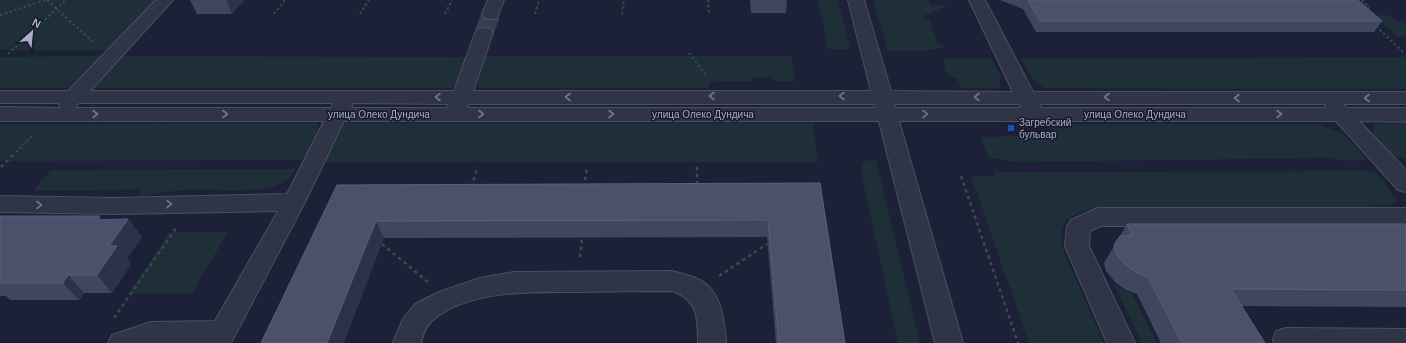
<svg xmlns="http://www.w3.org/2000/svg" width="1406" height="343" viewBox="0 0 1406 343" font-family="Arial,sans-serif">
	<rect width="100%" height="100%" fill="#1c2137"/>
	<path fill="#1e2f38" d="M 0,0 L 156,0 L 108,50 L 0,50 Z
		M 818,0 L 838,0 L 850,49 L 828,49 Z
		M 873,0 L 929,0 L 931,5 L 948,5 L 930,14 L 923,15 L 925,20 L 930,20 L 938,43 L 947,47 L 922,51 L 888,51 Z
		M 1386,15 L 1406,24 L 1406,37 L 1398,37 L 1373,16 Z
		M 101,56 L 68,88 L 0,88 L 0,57 Z
		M 122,56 L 467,57 L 458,82 L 451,88 L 95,88 Z
		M 486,56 L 791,56 L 795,81 L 774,81 L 773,77 L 751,77 L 751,81 L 709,82 L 709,88 L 479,88 L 477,83 Z
		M 1406,57 L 1406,89 L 1044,88 L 1032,78 L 1021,59 Z
		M 991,58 L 1001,78 L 999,88 L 962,88 L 957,79 L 946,74 L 943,61 L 945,59 Z
		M 318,123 L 318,130 L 303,160 L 0,161 L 0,124 Z
		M 345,123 L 813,123 L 818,162 L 324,162 Z
		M 1048,124 L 1318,124 L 1343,134 L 1368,160 L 1350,161 L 1330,158 L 1018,162 L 989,158 L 980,137 L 983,135 L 987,137 L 1053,135 Z
		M 1374,124 L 1406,124 L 1406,158 L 1392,157 L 1373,134 Z
		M 875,159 L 877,164 L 920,343 L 898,343 L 861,172 L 863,162 Z
		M 296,169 C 282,200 213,188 185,190 C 169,191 153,195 136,196 L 141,190 L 33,191 L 51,170 Z
		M 1368,171 L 1377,174 L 1397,199 L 1394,204 L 1368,206 L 1371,209 L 1261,208 L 1259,206 L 1255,206 L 1256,209 L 1095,209 C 1069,215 1056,221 1063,250 L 1104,343 L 1029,343 L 971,176 L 995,176 L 994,172 Z
		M 170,232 L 228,232 L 192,293 L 129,293 Z
		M 1114,284 L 1133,295 L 1157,343 L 1142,343 Z"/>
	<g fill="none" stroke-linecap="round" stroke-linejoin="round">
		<path stroke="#383d53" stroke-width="19" stroke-dasharray="19 10" stroke-linecap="butt" d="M 484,33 L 491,14"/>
		<g stroke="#4b4f63" stroke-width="2">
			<path id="minor" d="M 156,0 L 173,0 L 90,91 L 454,91 L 475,33 L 478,29 L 484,28 L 490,29 L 493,33 L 473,91 L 871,91 L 848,0 L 864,0 L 891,91 L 1013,92 L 969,0 L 985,0 L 1033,92 L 1406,92 L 1406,104 L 1343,104 L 1347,108 L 1406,108 L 1406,122 L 1359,121 L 1406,170 L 1406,192 L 1398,190 L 1336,121 L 899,121 L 963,343 L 935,343 L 879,121 L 344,121 L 305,202 L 231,343 L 108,343 L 112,335 L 151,322 L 215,321 L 278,211 L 114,214 L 0,212 L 0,196 L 114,198 L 287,194 L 324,121 L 0,121 L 0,107 L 61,108 L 58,103 L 0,103 L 0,91 L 68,91 ZM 79,103 L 333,103 L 331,108 L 75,108 ZM 353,103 L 449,104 L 447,108 L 351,108 ZM 469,104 L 874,104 L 875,108 L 467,108 ZM 894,104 L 1019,104 L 1021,108 L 895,108 ZM 1039,104 L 1326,104 L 1325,108 L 1041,108 Z
				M 488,0 L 504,0 L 497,18 L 491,19 L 485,18 L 482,14 Z
				M 1098,208 L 1406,208 L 1406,226 L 1101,226 L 1090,231 L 1089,246 L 1135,343 L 1107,343 L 1065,246 L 1067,226 L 1071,220 Z
				M 672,271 C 683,274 698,277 707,285 C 722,297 725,325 726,343 L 698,343 C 698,318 698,300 672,291 C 642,291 611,291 581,292 C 535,292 471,289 434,319 C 426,325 423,334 421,343 L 393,343 L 403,319 L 415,304 L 439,292 L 480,278 L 514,272 Z
				M 1286,328 L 1406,329 L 1406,343 L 1274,343 L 1273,339 L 1276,331 Z"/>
		</g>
		<path stroke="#394a53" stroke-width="2" stroke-dasharray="2.5 2.5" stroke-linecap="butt" d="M 47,0 L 94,43
			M 708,0 L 709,14
			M 1362,0 L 1369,7 L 1367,11
			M 274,14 L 285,0
			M 360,14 L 369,0
			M 445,14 L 452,0
			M 535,14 L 539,0
			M 622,14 L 624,0
			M 0,15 L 45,0
			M 1376,26 L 1405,54
			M 689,53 L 707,76
			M 8,54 L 66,0
			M 16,152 L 32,136"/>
		<path stroke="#394a53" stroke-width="2.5" stroke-dasharray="3.5 3.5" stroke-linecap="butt" d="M 1,167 L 17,151
			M 697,167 L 697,187
			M 961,176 L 1018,343
			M 471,187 L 478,167
			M 584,187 L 587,168
			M 382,244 L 428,282
			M 580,257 L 582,238
			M 719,276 L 767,244
			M 114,318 L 176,228"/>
		<use href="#minor" fill="#303447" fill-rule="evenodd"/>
	</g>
	<path fill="#404660" d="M 190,0 L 244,0 L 232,14 L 197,14 Z
		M 750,0 L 787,0 L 786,13 L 751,13 Z
		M 1000,0 L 1358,0 L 1382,21 L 1374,32 L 1036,32 L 1023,9 Z
		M 820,183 L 845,343 L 776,343 L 767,237 L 384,238 L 337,185 Z
		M 0,216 L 103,220 L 128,219 L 142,237 L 127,258 L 131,264 L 112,293 L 84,293 L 79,300 L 10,300 L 6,296 L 0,296 Z
		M 1127,224 L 1406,224 L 1406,307 L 1241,306 L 1265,343 L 1161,343 L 1137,294 L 1126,290 L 1116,283 L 1106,271 L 1104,263 Z"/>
	<path fill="#2d324b" d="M 226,0 L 244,0 L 232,14 Z
		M 100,216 L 114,234 L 97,220 Z
		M 128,219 L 142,237 L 127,258 L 131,264 L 112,293 L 97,275 L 109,246 Z
		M 376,221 L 384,238 L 344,343 L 327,343 Z
		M 68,275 L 84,293 L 79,300 L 63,283 Z"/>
	<path fill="#4b516b" stroke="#5a5f79" d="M 1028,0 L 1358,0 L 1382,21 L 1040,21 Z
		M 820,183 L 845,343 L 779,343 L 768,220 L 376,221 L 327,343 L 261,343 L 337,185 Z
		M 0,216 L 100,216 L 97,220 L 128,219 L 109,246 L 117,246 L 97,275 L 68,275 L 63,283 L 0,283 Z
		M 1127,224 L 1406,224 L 1406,290 L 1231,289 L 1265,343 L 1182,343 L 1148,277 L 1136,272 L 1126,265 L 1116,254 L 1114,245 L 1120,236 L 1132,235 Z"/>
	<defs><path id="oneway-chevron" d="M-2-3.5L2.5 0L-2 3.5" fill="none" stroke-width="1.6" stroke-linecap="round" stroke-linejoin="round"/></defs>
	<g stroke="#73778c">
		<use href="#oneway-chevron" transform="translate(712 96) rotate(180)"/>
		<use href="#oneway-chevron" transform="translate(842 96) rotate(180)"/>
		<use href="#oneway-chevron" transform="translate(438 97) rotate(-180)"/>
		<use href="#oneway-chevron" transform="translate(568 97) rotate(180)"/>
		<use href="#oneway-chevron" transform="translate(977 97) rotate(-180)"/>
		<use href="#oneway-chevron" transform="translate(1107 97) rotate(-180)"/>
		<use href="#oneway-chevron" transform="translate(1237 98) rotate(-180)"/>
		<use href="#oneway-chevron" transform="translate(1367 98) rotate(-180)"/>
		<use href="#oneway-chevron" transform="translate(95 114)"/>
		<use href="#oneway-chevron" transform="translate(225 114)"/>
		<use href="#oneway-chevron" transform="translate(481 114)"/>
		<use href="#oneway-chevron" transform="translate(611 114)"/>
		<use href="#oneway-chevron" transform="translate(925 114) rotate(-1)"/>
		<use href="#oneway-chevron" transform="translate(1279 114)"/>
		<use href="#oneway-chevron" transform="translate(169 204) rotate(-2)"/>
		<use href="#oneway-chevron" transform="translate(39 205) rotate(1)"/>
	</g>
	<rect fill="#1a4fb4" stroke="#161a2b" stroke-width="1.5" x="1007" y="124" width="8" height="8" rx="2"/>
	<g text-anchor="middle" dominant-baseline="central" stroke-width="3" stroke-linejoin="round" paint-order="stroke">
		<g font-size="10" fill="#a9adc5" stroke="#161a2b">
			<text x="379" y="114">улица Олеко Дундича</text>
			<text x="703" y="114">улица Олеко Дундича</text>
			<text x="1135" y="114">улица Олеко Дундича</text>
		</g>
		<g font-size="10" fill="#a9adc5" stroke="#161a2b" text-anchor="start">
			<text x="1019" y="122">Загребский<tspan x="1019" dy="12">бульвар</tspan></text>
		</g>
	</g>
	<g transform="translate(32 32) rotate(27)" stroke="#161a2b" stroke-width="3" paint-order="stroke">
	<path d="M0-3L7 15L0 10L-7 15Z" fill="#a9adc5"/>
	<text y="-6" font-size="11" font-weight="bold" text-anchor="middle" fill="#a9adc5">N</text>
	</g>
</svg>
